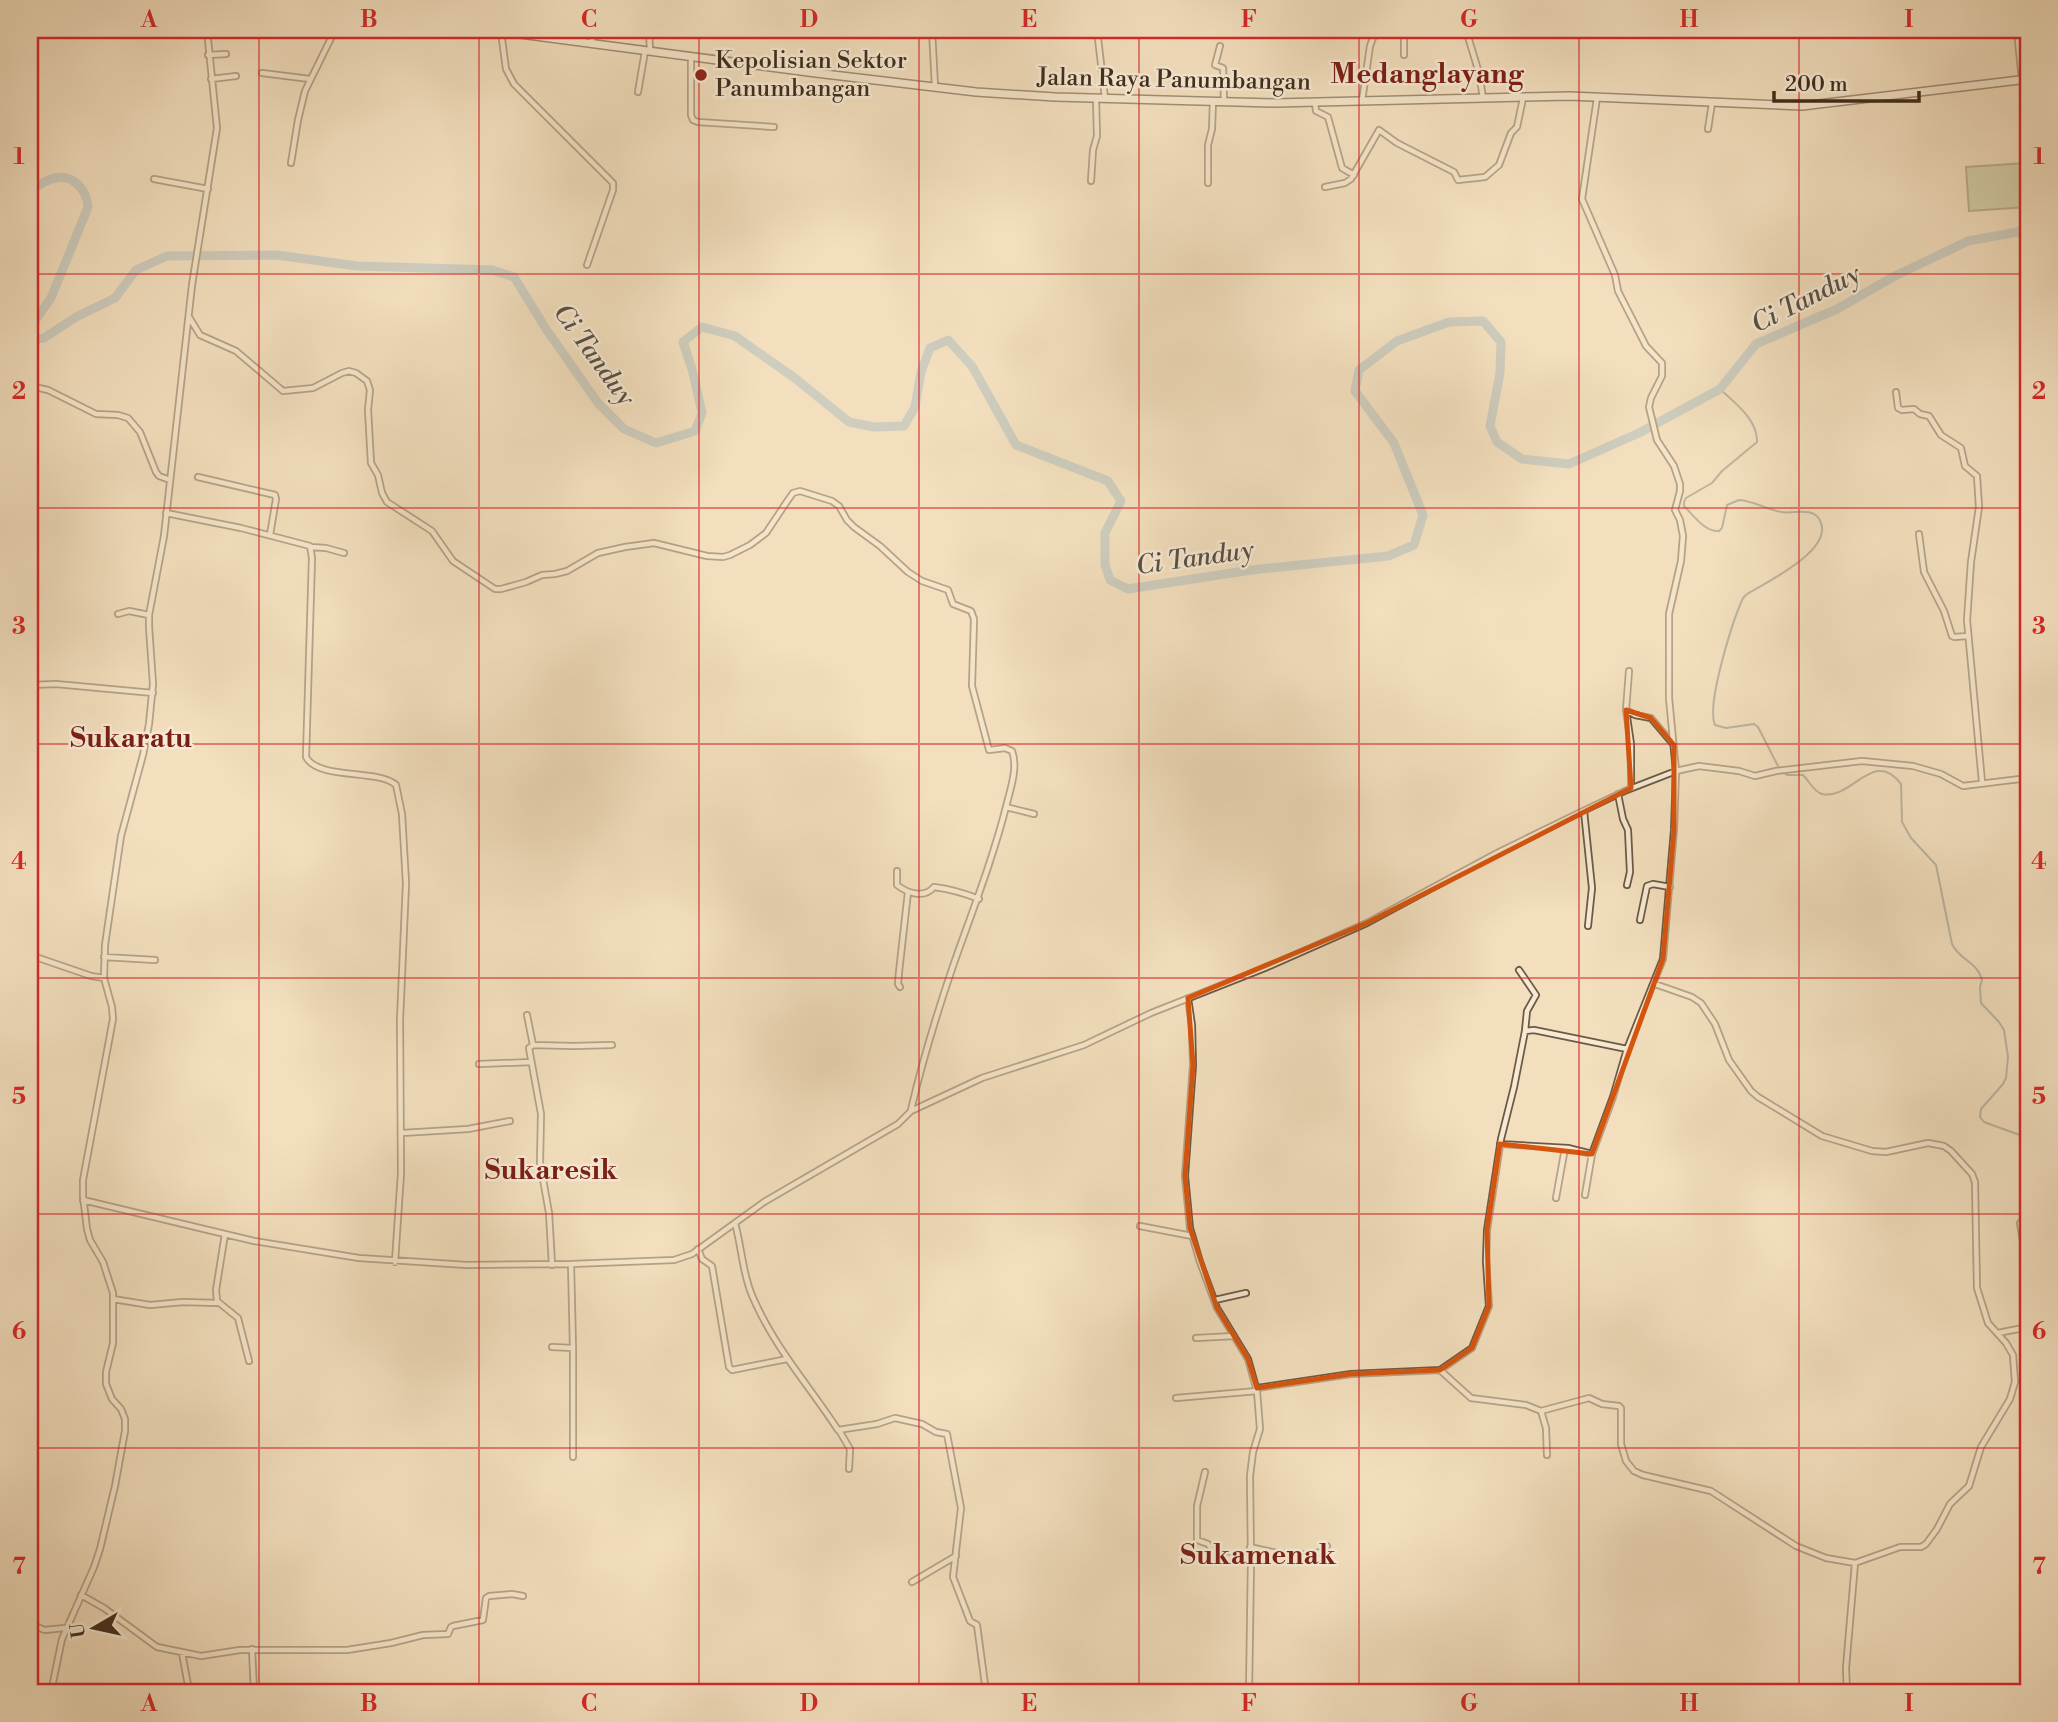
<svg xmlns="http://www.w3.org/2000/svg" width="2058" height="1722" viewBox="0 0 2058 1722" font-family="'Libre Bodoni',serif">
	<rect width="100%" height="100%" fill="#f3dfbe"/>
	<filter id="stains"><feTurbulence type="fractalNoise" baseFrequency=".00286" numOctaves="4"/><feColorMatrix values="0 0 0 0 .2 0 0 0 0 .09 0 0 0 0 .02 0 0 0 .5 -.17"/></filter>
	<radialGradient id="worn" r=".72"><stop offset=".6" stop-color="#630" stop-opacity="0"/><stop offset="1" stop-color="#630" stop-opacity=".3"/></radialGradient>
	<path fill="#b5c396" stroke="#7a7858" stroke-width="2" d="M 2026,163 L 2028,207 L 1969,211 L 1966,167 Z"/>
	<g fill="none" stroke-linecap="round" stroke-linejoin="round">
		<path stroke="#7b817d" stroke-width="2" d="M 30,352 L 37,339
			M 1720,389 C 1735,403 1758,420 1757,442 L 1722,471 L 1712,483 L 1686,498 L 1684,502 L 1684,506 C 1694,516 1705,532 1719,531 L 1722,528 L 1727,505 L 1739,500 C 1754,501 1766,509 1781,512 C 1791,514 1804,509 1814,514 C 1819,517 1821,521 1822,527 C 1825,554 1767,582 1747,594 L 1743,598 C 1733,620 1706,704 1715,725 L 1726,728 L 1754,724 L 1758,727 L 1779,768
			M 1783,772 L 1787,775 L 1803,775 C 1809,781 1814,792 1822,794 C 1851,801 1874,747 1901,784 L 1902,822 L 1911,838 L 1936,865 L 1952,944 C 1959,960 1978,962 1982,980 L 1980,987 L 1981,1003 L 1999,1022 L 2004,1030 L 2008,1057 L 2006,1078 L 2003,1084 L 1981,1109 L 1980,1117 L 1984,1122 L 2028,1138"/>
		<path stroke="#a3b9be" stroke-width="9" d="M 30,191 C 37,186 46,180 55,178 C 73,174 87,190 88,207 L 51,298 L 34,322 L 33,333 L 37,339 L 44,338 L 76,317 L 115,298 L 136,270 L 167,256 L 277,255 L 357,266 L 492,270 L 514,277 L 546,329 L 598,403 L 624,429 L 656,443 L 695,431 L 702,413 L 692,369 L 683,342 L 702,327 L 735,336 L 796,379 L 849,422 L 874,427 L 904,426 L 915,407 L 921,372 L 930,348 L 948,340 L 972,366 L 1016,445 L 1108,481 L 1121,501 L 1105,533 L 1105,565 L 1110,580 L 1128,589 L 1251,570 L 1388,556 L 1414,545 L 1423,515 L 1394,443 L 1355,391 L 1359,370 L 1397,341 L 1449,322 L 1483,321 L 1501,342 L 1500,373 L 1490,426 L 1497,442 L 1522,459 L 1569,464 L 1639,433 L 1720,389 L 1756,344 L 1837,309 L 1893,277 L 1968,241 L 2028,230"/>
		<g stroke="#6c5a44" stroke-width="8">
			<path id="minor" d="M 649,30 L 650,50
				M 932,30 L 935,87
				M 1097,30 L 1105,98
				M 1404,30 L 1404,55
				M 1466,30 L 1479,73 L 1483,98
				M 2017,30 L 2022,80
				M 501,32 L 506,69 L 514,84 L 613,183 L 613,190 L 587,265
				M 592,42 L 593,30
				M 1220,46 L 1215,65 L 1223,68 L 1224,101
				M 208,55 L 226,54
				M 691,56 L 691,115 L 693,120 L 698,122 L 774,127
				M 262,73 L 310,79
				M 211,79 L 236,76
				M 638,92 L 645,51
				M 1362,101 L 1370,46 L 1376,30
				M 1315,103 L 1316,111 L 1328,117 L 1342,168 L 1354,175
				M 1708,129 L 1712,103
				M 291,163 L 298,120 L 305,91 L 335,30
				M 154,179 L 208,189
				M 1091,181 L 1093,150 L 1097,136 L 1096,99
				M 1208,183 L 1208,145 L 1212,129 L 1213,101
				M 1325,187 L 1345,183 L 1351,179 L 1379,130 L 1397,143 L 1454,172 L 1458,180 L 1485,177 L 1499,165 L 1511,133 L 1517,127 L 1523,98
				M 189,317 L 200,335 L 236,351 L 283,391 L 313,388 L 342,373 L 349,371 L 356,373 L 367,381 L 370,390 L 368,410 L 371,463 L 378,475 L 382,493 L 387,502 L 432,531 L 453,561 L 495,589 L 501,589 L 526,582 L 542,575 L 555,574 L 567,571 L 598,553 L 625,547 L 654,543 L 707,556 L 723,557 L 730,555 L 750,545 L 766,533 L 788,500 L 793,493 L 800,491 L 832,501 L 839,506 L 847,520 L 854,527 L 880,546 L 908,572 L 922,581 L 948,590 L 953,604 L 971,611 L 974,619 L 972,686 L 989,750 L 1005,748 L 1012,751 C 1018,767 1011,787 1007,803 C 993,859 972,912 953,966 C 937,1013 922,1062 911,1110
				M 30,386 L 48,390 L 96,414 L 118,415 L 128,418 L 140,432 L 156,472 L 159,476 L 170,480
				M 1896,392 L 1898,408 L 1902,410 L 1914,409 L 1920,414 L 1929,416 L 1941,435 L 1961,448 L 1965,466 L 1977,476 L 1979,507 L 1971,562 L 1967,620 L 1982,782
				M 198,477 L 275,495 L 276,499 L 270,535
				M 166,513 L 241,528 L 310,546 L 312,558 L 306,757 C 318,780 379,769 396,785 L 402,814 L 406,883 L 400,1020 L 401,1173 L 395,1262
				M 1919,534 L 1924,572 L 1944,611 L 1952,636 L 1954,637 L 1968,636
				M 311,547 L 326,548 L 344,553
				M 118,614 L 129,611 L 149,615
				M 1629,671 L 1626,710 L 1631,744 L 1631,788
				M 30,685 L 56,684 L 153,693
				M 1626,710 L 1635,715 L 1651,718 L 1673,744
				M 1618,794 L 1623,819 L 1628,830 L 1630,872 L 1627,885
				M 1006,807 L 1034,814
				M 1584,811 L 1592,888 L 1588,926
				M 897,871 L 897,885 C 907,893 924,899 934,887 C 950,889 964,893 979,899
				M 1640,920 L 1647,886 L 1653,884 L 1670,887
				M 30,955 L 91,976 L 104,978
				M 104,957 L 155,960
				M 1519,970 L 1536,995 L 1527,1011 L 1525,1031
				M 900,987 L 898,984 L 899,972 L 908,892
				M 1188,998 L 1192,1025 L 1193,1065 L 1185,1176 L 1190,1228 L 1200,1262 L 1217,1308 L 1248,1359 L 1257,1391 L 1260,1429 L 1253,1452 L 1250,1476 L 1251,1561 L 1249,1692
				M 527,1015 L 533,1045
				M 479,1064 L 531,1062
				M 402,1133 L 468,1129 L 510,1121
				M 1500,1144 L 1568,1148 L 1592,1154 L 1613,1097 L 1627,1049
				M 1585,1195 L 1592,1154
				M 1556,1198 L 1565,1148
				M 83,1200 L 254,1241 L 359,1258 L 467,1265 L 571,1264 L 674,1260 L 692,1254 L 764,1202 L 898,1124 L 911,1111 L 982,1078 L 1084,1045 L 1151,1013 L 1265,968 L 1367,923 L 1497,853 L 1583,811 L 1627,790 L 1676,771 L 1699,766 L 1739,771 L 1755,776 L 1776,771 L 1862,761 L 1913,766 L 1941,774 L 1963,786 L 2028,778
				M 2028,1220 L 2020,1223 L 2028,1273
				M 735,1223 C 742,1249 743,1278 755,1302 C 776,1349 810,1387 838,1430 L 877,1424 L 895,1418 L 922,1424 L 936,1432 L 947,1434 L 961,1508 L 953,1577 L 970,1621 L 977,1625 L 986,1692
				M 1140,1226 L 1192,1236
				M 225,1234 L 216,1290 L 217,1301 L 238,1318 L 249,1361
				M 698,1249 L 702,1259 L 712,1266 L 729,1367 L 732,1370 L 787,1359
				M 571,1264 L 573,1348 L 573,1457
				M 552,1265 L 549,1213 L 540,1162 L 541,1114 L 529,1048 L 533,1045 L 573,1046 L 612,1045
				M 113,1299 L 150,1305 L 183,1302 L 218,1303
				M 1215,1300 L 1246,1293
				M 1998,1333 L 2028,1327
				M 1196,1338 L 1234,1336
				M 552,1347 L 573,1348
				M 1440,1370 L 1471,1398 L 1526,1405 L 1541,1411 L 1546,1428 L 1547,1455
				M 1257,1388 L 1351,1374 L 1440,1370 L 1472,1348 L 1489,1306 L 1486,1261 L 1487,1230 L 1501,1139 L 1514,1087 L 1525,1031 L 1534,1030 L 1627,1049 L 1663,959 L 1674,830 L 1676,771 L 1669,698 L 1669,614 L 1681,561 L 1683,536 L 1680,520 L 1675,510 L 1680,491 L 1680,484 L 1674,466 L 1657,440 L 1649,407 L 1651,398 L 1662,376 L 1662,363 L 1646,346 L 1618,291 L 1615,275 L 1582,199 L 1597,98
				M 1176,1398 L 1257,1391
				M 1541,1411 L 1589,1398 L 1602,1404 L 1619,1406 L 1621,1408 L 1621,1444 L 1626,1461 L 1634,1471 L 1643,1475 L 1711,1491 L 1796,1546 L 1826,1558 L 1855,1563 L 1900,1547 L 1921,1547 L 1926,1544 L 1937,1529 L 1950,1504 L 1969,1486 L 1981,1447 L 2010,1399 L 2015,1382 L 2013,1355 L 2006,1343 L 1988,1323 L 1977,1288 L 1975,1182 L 1972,1174 L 1951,1151 L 1944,1146 L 1928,1143 L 1886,1152 L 1872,1151 L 1822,1136 L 1758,1097 L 1751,1091 L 1729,1060 L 1715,1024 L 1701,1003 L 1692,997 L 1655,984
				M 840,1432 L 850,1449 L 849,1469
				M 1205,1472 L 1197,1506 L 1197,1540 L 1208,1544 L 1218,1557 L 1251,1559
				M 1250,1547 C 1274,1553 1298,1558 1322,1552 L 1327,1546
				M 912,1582 L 956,1556
				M 81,1595 L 104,1608 L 157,1647 L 201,1656 L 240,1650 L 347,1650 L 391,1643 L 423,1635 L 448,1634 L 451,1627 L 453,1626 L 483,1620 L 486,1598 L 489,1596 L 512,1594 L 523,1596
				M 30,1623 L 44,1630 L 65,1628
				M 252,1649 L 254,1692
				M 182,1653 L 188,1685
				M 51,1692 L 62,1639 L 94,1567 L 100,1549 L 115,1486 L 125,1431 L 125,1419 L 121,1409 L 112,1399 L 106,1384 L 106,1372 L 113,1343 L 113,1293 L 103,1262 L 90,1240 L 87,1229 L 83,1196 L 83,1180 L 113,1019 L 112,1007 L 104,978 L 105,945 L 121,836 L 143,755 L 149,724 L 153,684 L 149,627 L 149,615 L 164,536 L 192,285 L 217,128 L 207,30
				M 1847,1692 L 1846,1668 L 1855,1563"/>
		</g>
		<g stroke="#3f2d1b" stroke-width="10">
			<path id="secondary" d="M 489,30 L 816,73 L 976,92 L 1055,97 L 1276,103 L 1570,96 L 1802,106 L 2028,79"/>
		</g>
		<use href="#minor" stroke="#f7ead5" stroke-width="4.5"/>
		<use href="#secondary" stroke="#f7ead5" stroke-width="7"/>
	</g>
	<path d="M0 0H2058V1722H0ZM 1626,710 L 1651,718 L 1674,745 L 1674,830 L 1663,959 L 1592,1154 L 1500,1144 L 1487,1230 L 1489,1306 L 1472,1348 L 1440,1370 L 1351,1374 L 1257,1388 L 1248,1359 L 1217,1308 L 1190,1228 L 1185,1176 L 1193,1065 L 1188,998 L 1367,923 L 1631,788 Z" fill="#f3dfbe" fill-opacity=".55" fill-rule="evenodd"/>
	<path fill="none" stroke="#d7550e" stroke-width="5" stroke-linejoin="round" d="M 1626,710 L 1651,718 L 1674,745 L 1674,830 L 1663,959 L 1592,1154 L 1500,1144 L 1487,1230 L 1489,1306 L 1472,1348 L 1440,1370 L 1351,1374 L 1257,1388 L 1248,1359 L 1217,1308 L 1190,1228 L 1185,1176 L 1193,1065 L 1188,998 L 1367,923 L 1631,788 Z"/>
	<path fill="none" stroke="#d62828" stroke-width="2" stroke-opacity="0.55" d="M 259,30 L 259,1692M 479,30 L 479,1692M 699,30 L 699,1692M 919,30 L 919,1692M 1139,30 L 1139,1692M 1359,30 L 1359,1692M 1579,30 L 1579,1692M 1799,30 L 1799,1692M 30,274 L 2028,274M 30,508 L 2028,508M 30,744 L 2028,744M 30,978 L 2028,978M 30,1214 L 2028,1214M 30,1448 L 2028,1448"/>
	<circle fill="#8f2418" stroke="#f7ead5" stroke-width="2.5" cx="701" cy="75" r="7"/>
	<g text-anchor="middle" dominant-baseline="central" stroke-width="5" stroke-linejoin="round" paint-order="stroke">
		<g font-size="24" fill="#3f2d1b" stroke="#f7ead5" text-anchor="start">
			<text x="715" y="61">Kepolisian Sektor<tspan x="715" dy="28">Panumbangan</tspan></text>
		</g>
		<g font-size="24" fill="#3f2d1b" stroke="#f7ead5">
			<text transform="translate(1174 80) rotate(1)">Jalan Raya Panumbangan</text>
		</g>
		<g font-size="26" font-style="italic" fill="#585044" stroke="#f7ead5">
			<text transform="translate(1806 299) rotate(-27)">Ci Tanduy</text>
			<text transform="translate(594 355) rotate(54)">Ci Tanduy</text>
			<text transform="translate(1195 558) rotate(-8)">Ci Tanduy</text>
		</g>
		<g font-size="28" font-weight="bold" fill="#7a1f14" stroke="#f7ead5">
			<text x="1427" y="74">Medanglayang</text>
			<text x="131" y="738">Sukaratu</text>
			<text x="551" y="1170">Sukaresik</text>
			<text x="1258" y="1555">Sukamenak</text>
		</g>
	</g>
	<rect width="2058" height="1722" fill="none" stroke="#f3dfbe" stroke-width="77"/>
	<g transform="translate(94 1628) rotate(261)" stroke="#f7ead5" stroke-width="5" paint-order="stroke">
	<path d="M0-5L12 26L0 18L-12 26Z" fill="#3f2d1b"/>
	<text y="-10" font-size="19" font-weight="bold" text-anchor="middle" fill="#3f2d1b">U</text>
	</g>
	<path d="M1774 91v10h145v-10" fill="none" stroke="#3f2d1b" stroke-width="3.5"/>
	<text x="1785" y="91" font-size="21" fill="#3f2d1b" stroke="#f7ead5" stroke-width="5" paint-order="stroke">200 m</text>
	<rect x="38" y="38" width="1982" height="1646" fill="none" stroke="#d62828" stroke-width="2.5"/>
	<g font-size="23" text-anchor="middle" font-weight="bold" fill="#d62828">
		<text x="149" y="27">A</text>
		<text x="369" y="27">B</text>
		<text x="589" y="27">C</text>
		<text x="809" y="27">D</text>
		<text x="1029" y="27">E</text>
		<text x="1249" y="27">F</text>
		<text x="1469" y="27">G</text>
		<text x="1689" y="27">H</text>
		<text x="1909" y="27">I</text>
		<text x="19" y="164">1</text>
		<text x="2039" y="164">1</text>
		<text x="19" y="399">2</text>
		<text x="2039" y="399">2</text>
		<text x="19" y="634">3</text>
		<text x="2039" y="634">3</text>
		<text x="19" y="869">4</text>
		<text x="2039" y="869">4</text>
		<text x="19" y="1104">5</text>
		<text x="2039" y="1104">5</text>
		<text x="19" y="1339">6</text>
		<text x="2039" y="1339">6</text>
		<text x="19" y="1574">7</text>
		<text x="2039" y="1574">7</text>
		<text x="149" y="1711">A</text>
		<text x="369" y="1711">B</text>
		<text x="589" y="1711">C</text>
		<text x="809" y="1711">D</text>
		<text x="1029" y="1711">E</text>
		<text x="1249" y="1711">F</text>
		<text x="1469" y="1711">G</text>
		<text x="1689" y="1711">H</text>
		<text x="1909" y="1711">I</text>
	</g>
	<rect width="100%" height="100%" filter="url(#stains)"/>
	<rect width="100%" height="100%" fill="url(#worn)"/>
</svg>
